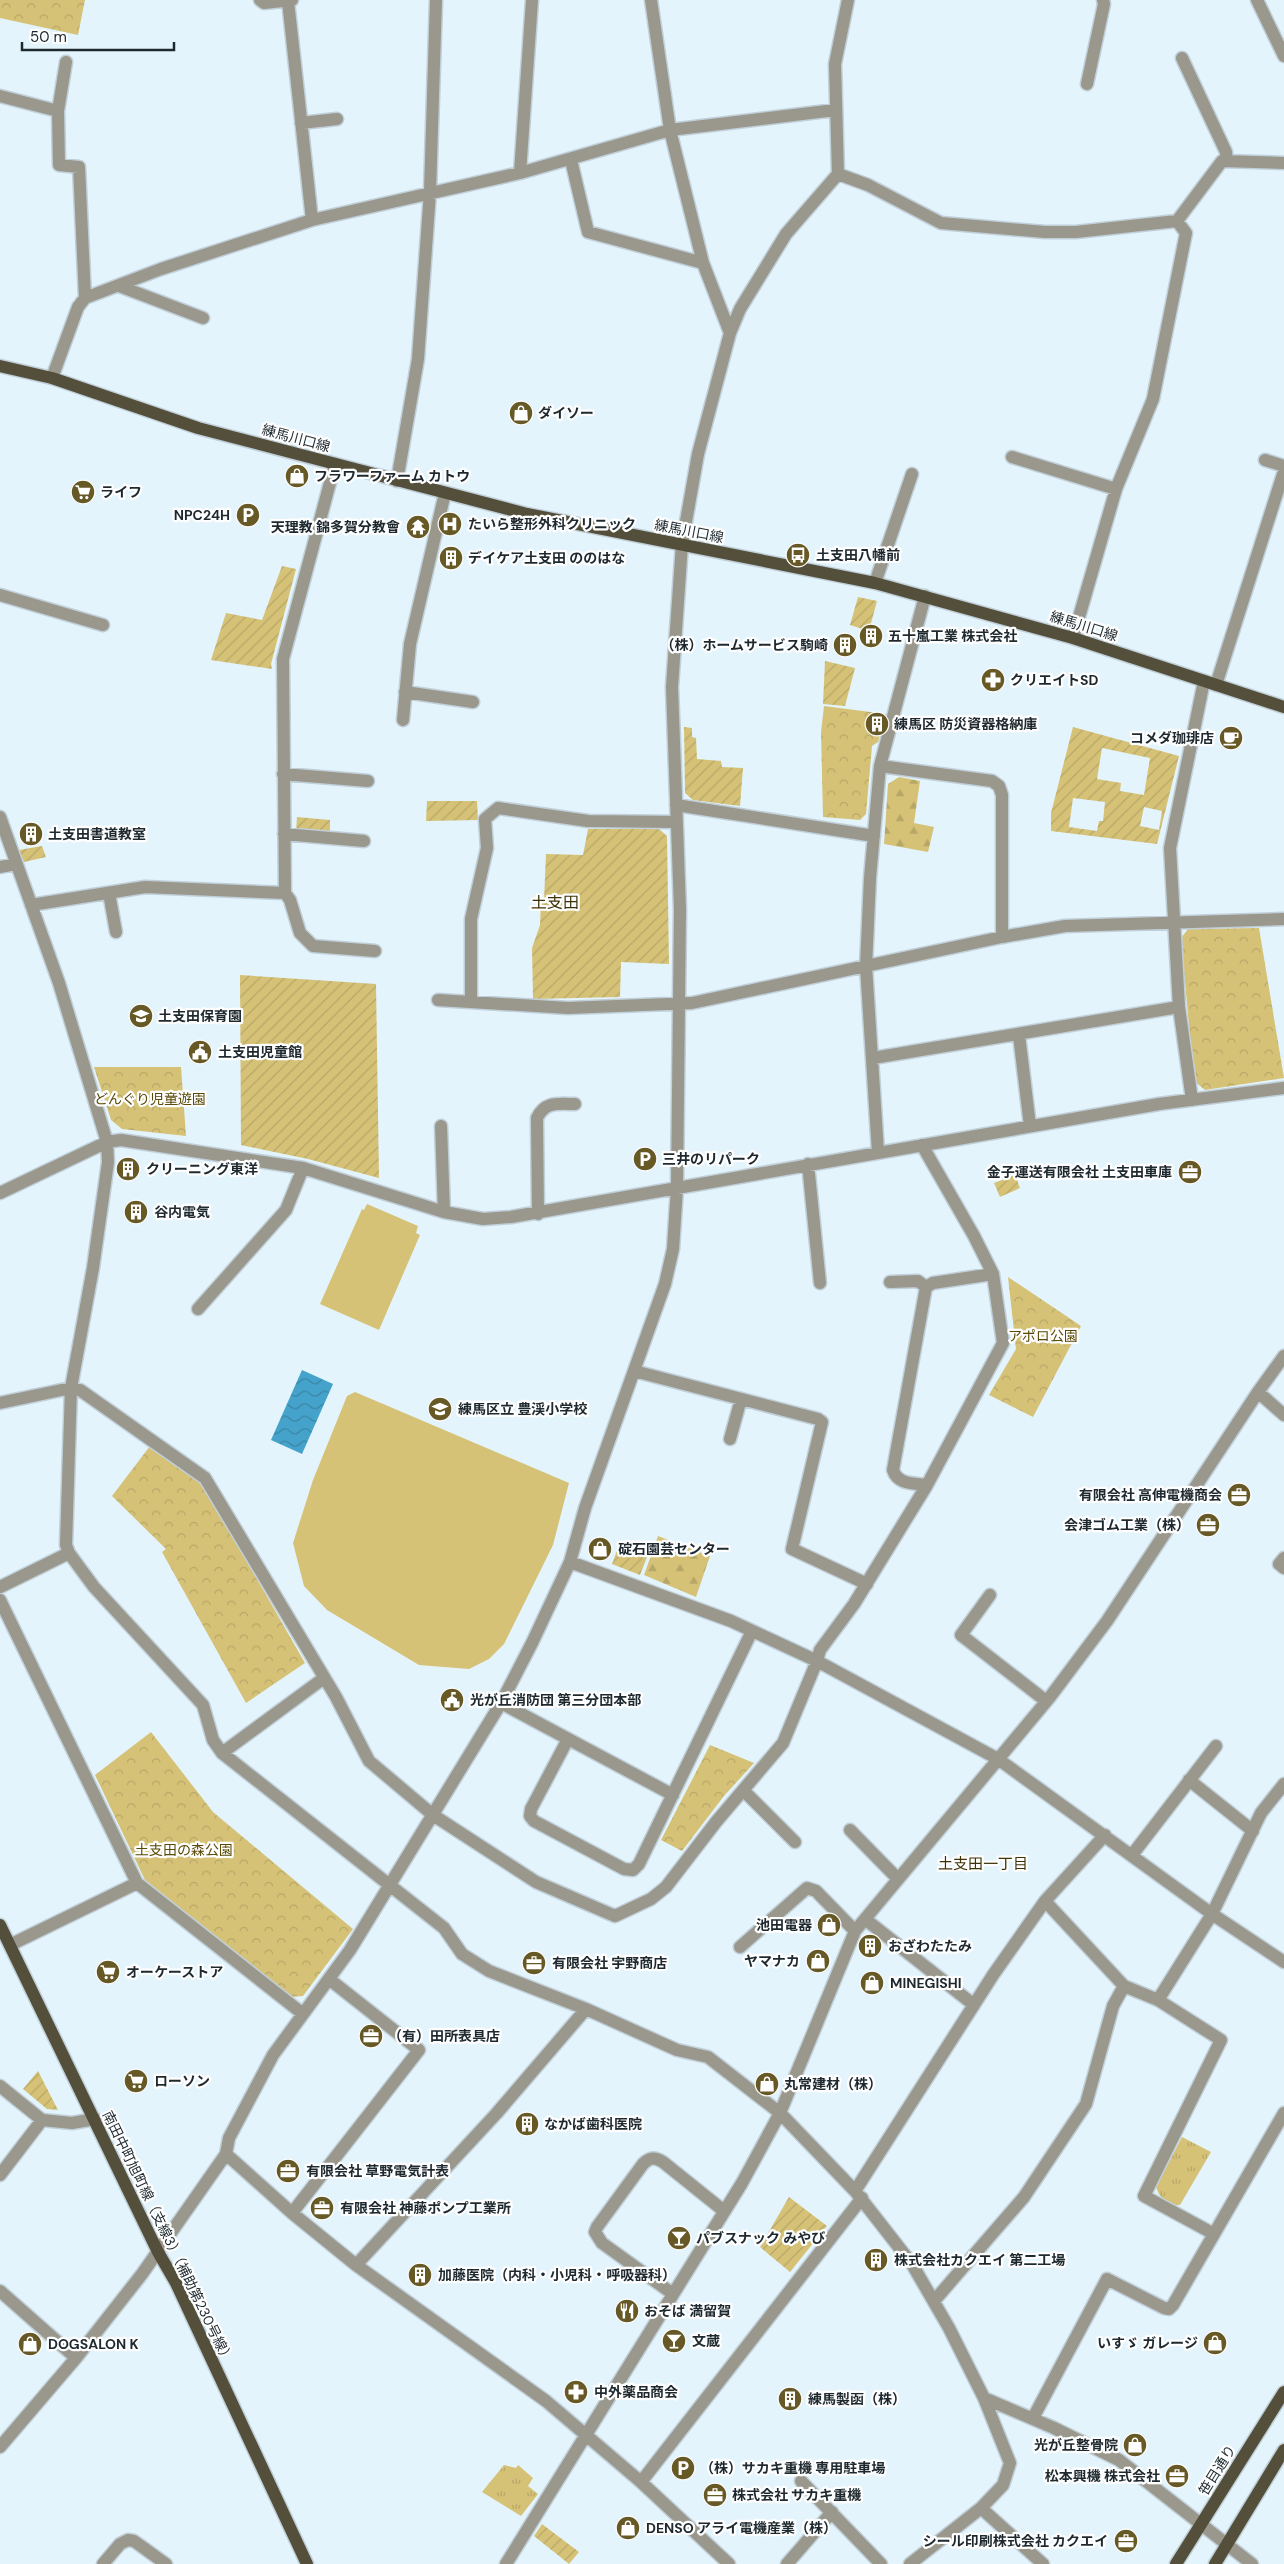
<svg xmlns="http://www.w3.org/2000/svg" width="1284" height="2564" viewBox="0 0 1284 2564" font-family="'DM Sans','Noto Sans JP',sans-serif">
	<defs>
		<pattern id="grass-tufts" width="24" height="20" patternUnits="userSpaceOnUse" patternTransform="scale(1.25)"><rect width="24" height="20" fill="#d6c277"/><path d="M3 7l-1-3M5 7V3M7 7l1-3M15 17l-1-3M17 17v-4M19 17l1-3" fill="none" stroke="#b7a767"/></pattern>
		<pattern id="forest-firs" width="22" height="20" patternUnits="userSpaceOnUse" patternTransform="scale(1.25)"><rect width="22" height="20" fill="#d6c277"/><path d="M5 1l3.5 6h-7zM16 11l3.5 6h-7z" fill="#b7a767"/></pattern>
		<pattern id="park-crowns" width="20" height="18" patternUnits="userSpaceOnUse" patternTransform="scale(1.25)"><rect width="20" height="18" fill="#d6c277"/><path d="M2 6a3 3 0 1 1 6 0M12 15a3 3 0 1 1 6 0" fill="none" stroke="#b7a767"/></pattern>
		<pattern id="garden-furrows" width="10" height="10" patternUnits="userSpaceOnUse" patternTransform="scale(1.25)"><rect width="10" height="10" fill="#d6c277"/><path d="M-1 1l2-2M0 10L10 0M9 11l2-2" fill="none" stroke="#b7a767"/></pattern>
		<pattern id="water-waves" width="16" height="10" patternUnits="userSpaceOnUse" patternTransform="scale(1.25)"><rect width="16" height="10" fill="#45a3cb"/><path d="M0 5q4-4 8 0t8 0" fill="none" stroke="#3985a5"/></pattern>
	</defs>
	<rect width="100%" height="100%" fill="#e3f4fd"/>
	<path fill="url(#grass-tufts)" d="M 1182,2137 L 1211,2152 L 1180,2205 C 1167,2205 1160,2199 1156,2187 Z
		M 504,2465 L 516,2468 L 518,2465 L 533,2478 L 528,2486 L 538,2494 L 521,2516 L 482,2492 Z"/>
	<path fill="url(#forest-firs)" d="M 899,777 L 920,781 L 914,823 L 934,827 L 928,852 L 884,844 L 888,784 Z
		M 658,1536 L 710,1556 L 696,1597 L 644,1575 Z"/>
	<path fill="url(#park-crowns)" d="M 0,0 L 85,0 L 78,35 L 0,18 Z
		M 824,706 L 886,714 L 878,742 L 872,746 L 866,814 L 860,820 L 823,817 L 821,732 Z
		M 1259,928 L 1284,1078 L 1205,1090 L 1194,1081 L 1181,938 L 1188,929 Z
		M 94,1067 L 181,1067 L 186,1136 L 122,1129 L 111,1120 Z
		M 1008,1277 L 1081,1326 L 1033,1417 L 989,1395 L 1016,1349 Z
		M 150,1446 L 203,1485 L 305,1663 L 246,1703 L 162,1552 L 166,1549 L 112,1496 Z
		M 151,1732 L 213,1812 L 353,1929 L 303,1996 L 291,1997 L 145,1880 L 95,1775 Z
		M 710,1745 L 754,1763 L 724,1796 L 682,1851 L 661,1840 Z"/>
	<path fill="url(#garden-furrows)" fill-rule="evenodd" d="M 282,566 L 296,569 L 271,664 L 272,669 L 211,660 L 226,613 L 262,620 Z
		M 858,597 L 877,601 L 869,631 L 850,625 Z
		M 825,661 L 855,668 L 845,706 L 823,704 Z
		M 684,727 L 692,728 L 692,737 L 696,738 L 697,759 L 721,761 L 722,767 L 743,768 L 740,806 L 693,800 L 685,793 Z
		M 1073,727 L 1179,756 L 1157,844 L 1051,831 L 1051,813 ZM 1102,748 L 1150,758 L 1144,795 L 1120,791 L 1121,783 L 1097,779 ZM 1073,798 L 1105,802 L 1103,821 L 1099,821 L 1097,831 L 1069,827 ZM 1144,807 L 1162,811 L 1159,830 L 1140,826 Z
		M 427,801 L 477,801 L 478,820 L 426,821 Z
		M 297,817 L 330,820 L 330,835 L 296,832 Z
		M 588,829 L 659,829 L 667,836 L 669,964 L 621,962 L 620,997 L 533,999 L 532,948 L 540,925 L 541,900 L 544,900 L 546,854 L 583,855 Z
		M 42,846 L 46,857 L 24,862 L 19,850 Z
		M 240,975 L 376,984 L 379,1178 L 308,1159 L 241,1145 Z
		M 1015,1175 L 1020,1188 L 1000,1197 L 994,1183 Z
		M 626,1543 L 649,1552 L 640,1575 L 612,1564 L 618,1548 L 623,1550 Z
		M 38,2071 L 58,2110 L 47,2109 L 23,2089 Z
		M 789,2197 L 827,2226 L 790,2272 L 760,2247 Z
		M 542,2524 L 579,2552 L 569,2564 L 534,2536 Z"/>
	<path fill="#d6c277" d="M 367,1204 L 418,1226 L 416,1233 L 420,1235 L 379,1330 L 320,1304 L 362,1209 L 364,1210 Z
		M 355,1392 L 569,1483 L 553,1545 L 504,1644 L 489,1659 L 469,1669 L 419,1665 L 327,1610 L 304,1586 L 293,1543 L 313,1480 L 347,1396 Z"/>
	<path fill="url(#water-waves)" d="M 302,1370 L 333,1384 L 302,1454 L 271,1440 Z"/>
	<g fill="none" stroke-linecap="round" stroke-linejoin="round">
		<g stroke="#c0cfd8" stroke-width="15">
			<path id="minor" d="M 260,0 L 264,3 L 292,0
				M 651,0 L 670,130 L 703,263 L 730,333
				M 1257,0 L 1284,56
				M 288,1 L 312,220
				M 1182,58 L 1226,152 L 1227,161
				M 66,62 L 58,111 L 59,165 L 79,167 L 85,298
				M 1087,84 L 1104,4 L 1103,0
				M 0,96 L 58,111
				M 301,123 L 337,119
				M 571,160 L 588,232 L 703,263
				M 520,173 L 532,0
				M 838,174 L 868,185 L 941,223 L 1045,232 L 1076,232 L 1177,221 L 1222,161 L 1284,163
				M 119,286 L 203,318
				M 52,378 L 78,307 L 85,298 L 161,269 L 312,220 L 520,173 L 670,130 L 835,110
				M 1012,457 L 1116,489
				M 1265,460 L 1284,466
				M 397,481 L 418,359 L 430,192 L 436,0
				M 875,583 L 912,474
				M 0,595 L 103,625
				M 1073,638 L 1116,489 L 1153,399 L 1186,233 L 1177,221
				M 1216,685 L 1284,471
				M 405,692 L 473,702
				M 403,720 L 410,644 L 445,493
				M 880,766 L 992,781 L 999,786 L 1002,795 L 1002,937
				M 283,774 L 368,781
				M 676,805 L 874,836
				M 0,817 L 59,983 L 107,1142 L 108,1162 L 93,1268 L 71,1388 L 66,1545 L 69,1553 L 94,1587 L 203,1705 L 213,1740 L 222,1753 L 444,1928 L 462,1954 L 489,1971 L 586,2009 L 677,2050 L 708,2057 L 780,2113 L 855,2191 L 912,2264 L 949,2328 L 984,2398 L 1054,2428 L 1119,2460 L 1252,2564
				M 284,834 L 364,841
				M 0,867 L 16,864
				M 109,893 L 116,932
				M 285,893 L 290,900 L 300,933 L 313,946 L 375,951
				M 31,905 L 145,887 L 285,893 L 283,659 L 335,464
				M 438,1000 L 568,1008 L 692,1003 L 1002,937 L 1065,926 L 1284,919
				M 471,1001 L 471,919 L 487,848 L 485,819 L 498,808 L 588,821 L 677,822
				M 1019,1035 L 1030,1126
				M 873,1058 L 1179,1007
				M 1192,1100 L 1179,1007 L 1170,848 L 1204,681
				M 441,1126 L 444,1212
				M 878,1152 L 866,966 L 870,878 L 880,766 L 925,596
				M 808,1164 L 820,1283
				M 0,1193 L 107,1142 L 121,1140 L 303,1168 L 444,1212 L 483,1219 L 511,1217 L 1159,1104 L 1284,1088
				M 538,1214 L 537,1118 C 545,1101 558,1104 575,1104
				M 890,1282 L 918,1281 L 926,1287
				M 198,1309 L 286,1210 L 303,1168
				M 634,1371 L 818,1419 L 822,1422 L 792,1549 L 867,1584
				M 1258,1392 L 1284,1415
				M 0,1403 L 71,1388 L 80,1390 L 205,1478 L 336,1697 L 369,1761 L 433,1815 L 536,1882 L 615,1916 L 651,1899 L 666,1887 L 716,1822 L 783,1743 L 817,1661 L 820,1650 L 854,1604 L 927,1485 L 1003,1343 L 993,1274 L 974,1236 L 922,1145
				M 730,1439 L 741,1399
				M 927,1485 C 913,1483 898,1485 893,1470 L 926,1287 L 933,1283 L 993,1274
				M 1284,1558 L 1279,1564 L 1284,1568
				M 570,1562 L 731,1621 L 817,1661 L 998,1759 L 1212,1914 L 1284,1962
				M 0,1587 L 69,1553
				M 990,1595 L 961,1635 L 1046,1701
				M 0,1600 L 137,1883 L 303,2014
				M 501,1703 L 673,1795
				M 568,1739 L 531,1809 L 530,1816 L 534,1821 L 624,1869 L 633,1870 L 639,1864 L 752,1631
				M 222,1753 L 324,1678
				M 1189,1780 L 1253,1831
				M 743,1790 L 795,1842
				M 850,1830 L 898,1879
				M 1132,1855 L 1216,1746
				M 1045,1901 L 1124,1986
				M 865,1919 L 974,2005
				M 10,1945 L 137,1883
				M 740,1947 L 807,1888 L 816,1891 L 855,1931
				M 1158,2000 L 1221,2040 L 1144,2196 L 1214,2234
				M 0,2086 L 42,2120
				M 226,2154 L 292,2213 L 356,2265 L 546,2401 L 641,2482 L 729,2564
				M 0,2175 L 42,2120 L 72,2123 L 95,2119
				M 855,2191 L 993,1975 L 1045,1901 L 1105,1835
				M 292,2213 L 419,2050 L 329,1979
				M 356,2265 L 496,2114 L 586,2009
				M 0,2291 L 76,2358
				M 673,2294 L 602,2243 L 595,2232 L 597,2227 L 643,2164 C 650,2157 655,2157 663,2162 L 724,2211
				M 934,2301 L 1024,2197 L 1086,2104 L 1113,2006 L 1124,1986 L 1158,2000 L 1212,1914 L 1261,1813 L 1284,1784
				M 1033,2418 L 1107,2279 L 1164,2308 L 1169,2309 L 1173,2305 L 1284,2113
				M 0,2447 L 76,2358 L 142,2274 L 226,2154 L 229,2138 L 273,2055 L 350,1950 L 501,1703 L 532,1643 L 570,1562 L 585,1508 L 665,1284 L 673,1249 L 677,1188 L 680,909 L 672,687 L 682,544 L 698,454 L 730,333 L 740,309 L 786,234 L 838,174 L 835,64 L 848,0
				M 801,2481 L 881,2564
				M 641,2482 L 862,2198
				M 981,2508 L 1043,2564
				M 103,2564 L 120,2544 L 128,2540 L 134,2541 L 166,2564
				M 506,2564 L 742,2183 L 780,2113 L 855,1931 L 1050,1697 L 1107,1621 L 1258,1392 L 1284,1356
				M 787,2564 L 832,2512
				M 910,2564 L 981,2508 L 1003,2485 L 1010,2463 L 984,2398"/>
		</g>
		<g stroke="#c0cfd8" stroke-width="15">
			<path id="major" d="M 0,366 L 52,378 L 198,428 L 527,514 L 875,583 L 1073,638 L 1284,707
				M 0,1925 L 158,2252 L 176,2283 L 307,2564
				M 1176,2564 L 1284,2392
				M 1215,2564 L 1284,2450"/>
		</g>
		<use href="#minor" stroke="#9a978c" stroke-width="12"/>
		<use href="#major" stroke="#544f3b" stroke-width="12"/>
	</g>
	<defs>
		<g id="shop-disc" transform="scale(1.25)"><circle r="9.5" fill="#665926" stroke="#fefefe"/><path d="M-5-2.5h2.3a2.7 3.5 0 0 1 5.4 0H5L5.5 6h-11ZM-1.5-2.5h3a1.5 2.3 0 0 0-3 0Z" fill="#fff"/></g>
		<g id="supermarket-disc" transform="scale(1.25)"><circle r="9.5" fill="#665926" stroke="#fefefe"/><path d="M-6-5.5h2.5l.6 2H6L4.5 2H-2.5L-4.4-4H-6ZM-1.5 3.2a1.3 1.3 0 1 0 .1 0ZM3 3.2a1.3 1.3 0 1 0 .1 0Z" fill="#fff"/></g>
		<g id="parking-disc" transform="scale(1.25)"><circle r="9.5" fill="#665926" stroke="#fefefe"/><path d="M-3.5-5.5H1a3.5 3.5 0 0 1 0 7H-1V5.5H-3.5ZM-1-3.4V-.6H.8a1.4 1.4 0 0 0 0-2.8Z" fill="#fff"/></g>
		<g id="hospital-disc" transform="scale(1.25)"><circle r="9.5" fill="#665926" stroke="#fefefe"/><path d="M-5-5h3v3.5h4V-5h3V5h-3V1.5h-4V5h-3Z" fill="#fff"/></g>
		<g id="temple-disc" transform="scale(1.25)"><circle r="9.5" fill="#665926" stroke="#fefefe"/><path d="M0-6L5-2H3V0L6.5 2.5H4V6H1.5V3h-3V6H-4V2.5H-6.5L-3 0V-2H-5Z" fill="#fff"/></g>
		<g id="bus-disc" transform="scale(1.25)"><circle r="9.5" fill="#665926" stroke="#fefefe"/><path d="M-5-6H5V4H4V6H2V4H-2V6H-4V4H-5ZM-3.5-4V0h7V-4ZM-3.5 1.2v1.5H-2V1.2ZM2 1.2v1.5H3.5V1.2Z" fill="#fff"/></g>
		<g id="building-disc" transform="scale(1.25)"><circle r="9.5" fill="#665926" stroke="#fefefe"/><path d="M-4-6H4V6H1V3H-1V6H-4ZM-2.5-4.3h1.7v1.8h-1.7ZM.8-4.3h1.7v1.8H.8ZM-2.5-1h1.7V.8h-1.7ZM.8-1h1.7V.8H.8Z" fill="#fff"/></g>
		<g id="pharmacy-disc" transform="scale(1.25)"><circle r="9.5" fill="#665926" stroke="#fefefe"/><path d="M-2-6h4v4h4v4h-4v4h-4v-4h-4v-4h4Z" fill="#fff"/></g>
		<g id="cafe-disc" transform="scale(1.25)"><circle r="9.5" fill="#665926" stroke="#fefefe"/><path d="M-5.5-4.5H6V0H3Q3 3.5 0 3.5H-2.5Q-5.5 3.5-5.5 0ZM3-3.2v2h1.7v-2ZM-6 4.5H4V6H-6Z" fill="#fff"/></g>
		<g id="school-disc" transform="scale(1.25)"><circle r="9.5" fill="#665926" stroke="#fefefe"/><path d="M0-5L7-2L0 1L-7-2ZM-4 1L0 2.5L4 1V4Q0 6-4 4Z" fill="#fff"/></g>
		<g id="civic-disc" transform="scale(1.25)"><circle r="9.5" fill="#665926" stroke="#fefefe"/><path d="M-.6-6.5H3V-4.5H.6V-3L4-1V1h2V6H-6V1h2V-1L-.6-3ZM-1.2 2.5V6h2.4V2.5Z" fill="#fff"/></g>
		<g id="office-disc" transform="scale(1.25)"><circle r="9.5" fill="#665926" stroke="#fefefe"/><path d="M-6-3h4V-5.5h4V-3h4V5H-6ZM-1-4.5V-3h2v-1.5ZM-6 0V1H6V0Z" fill="#fff"/></g>
		<g id="bar-disc" transform="scale(1.25)"><circle r="9.5" fill="#665926" stroke="#fefefe"/><path d="M-6-5H6L.8 .8V4.5H3.5V6h-7V4.5H-.8V.8Z" fill="#fff"/></g>
		<g id="restaurant-disc" transform="scale(1.25)"><circle r="9.5" fill="#665926" stroke="#fefefe"/><path d="M-5-6h1v4h1v-4h1v4h1v-4h1v5L-1.5 .5V6h-2V.5L-5-1ZM5-6V6H3V1.5H1.5Q1.5-4 5-6Z" fill="#fff"/></g>
	</defs>
	<g fill-rule="evenodd">
		<use href="#shop-disc" x="521" y="413"/>
		<use href="#shop-disc" x="297" y="476"/>
		<use href="#supermarket-disc" x="83" y="492"/>
		<use href="#parking-disc" x="248" y="515"/>
		<use href="#hospital-disc" x="450" y="524"/>
		<use href="#temple-disc" x="418" y="527"/>
		<use href="#bus-disc" x="798" y="555"/>
		<use href="#building-disc" x="451" y="558"/>
		<use href="#building-disc" x="871" y="636"/>
		<use href="#building-disc" x="845" y="645"/>
		<use href="#pharmacy-disc" x="993" y="680"/>
		<use href="#building-disc" x="877" y="724"/>
		<use href="#cafe-disc" x="1231" y="738"/>
		<use href="#building-disc" x="31" y="834"/>
		<use href="#school-disc" x="141" y="1016"/>
		<use href="#civic-disc" x="200" y="1052"/>
		<use href="#parking-disc" x="645" y="1159"/>
		<use href="#building-disc" x="128" y="1169"/>
		<use href="#office-disc" x="1190" y="1172"/>
		<use href="#building-disc" x="136" y="1212"/>
		<use href="#school-disc" x="440" y="1409"/>
		<use href="#office-disc" x="1239" y="1495"/>
		<use href="#office-disc" x="1208" y="1525"/>
		<use href="#shop-disc" x="600" y="1549"/>
		<use href="#civic-disc" x="452" y="1700"/>
		<use href="#shop-disc" x="829" y="1925"/>
		<use href="#building-disc" x="870" y="1946"/>
		<use href="#shop-disc" x="818" y="1961"/>
		<use href="#office-disc" x="534" y="1963"/>
		<use href="#supermarket-disc" x="108" y="1972"/>
		<use href="#shop-disc" x="872" y="1983"/>
		<use href="#office-disc" x="371" y="2036"/>
		<use href="#supermarket-disc" x="136" y="2081"/>
		<use href="#shop-disc" x="767" y="2084"/>
		<use href="#building-disc" x="527" y="2124"/>
		<use href="#office-disc" x="288" y="2171"/>
		<use href="#office-disc" x="322" y="2208"/>
		<use href="#bar-disc" x="679" y="2238"/>
		<use href="#building-disc" x="876" y="2260"/>
		<use href="#building-disc" x="420" y="2275"/>
		<use href="#restaurant-disc" x="627" y="2311"/>
		<use href="#bar-disc" x="674" y="2341"/>
		<use href="#shop-disc" x="1215" y="2343"/>
		<use href="#shop-disc" x="30" y="2344"/>
		<use href="#pharmacy-disc" x="576" y="2392"/>
		<use href="#building-disc" x="790" y="2399"/>
		<use href="#shop-disc" x="1135" y="2445"/>
		<use href="#parking-disc" x="683" y="2468"/>
		<use href="#office-disc" x="1177" y="2476"/>
		<use href="#office-disc" x="715" y="2495"/>
		<use href="#shop-disc" x="628" y="2528"/>
		<use href="#office-disc" x="1126" y="2541"/>
	</g>
	<g text-anchor="middle" dominant-baseline="central" stroke-width="4.5" stroke-linejoin="round" paint-order="stroke">
		<g font-size="14" font-weight="bold" fill="#1e292f" stroke="#fefefe" text-anchor="start">
			<text x="538" y="413">ダイソー</text>
			<text x="314" y="476">フラワーファーム カトウ</text>
			<text x="100" y="492">ライフ</text>
			<text x="230" y="515" text-anchor="end">NPC24H</text>
			<text x="468" y="524">たいら整形外科クリニック</text>
			<text x="400" y="527" text-anchor="end">天理教 錦多賀分教會</text>
			<text x="816" y="555">土支田八幡前</text>
			<text x="468" y="558">デイケア土支田 ののはな</text>
			<text x="888" y="636">五十嵐工業 株式会社</text>
			<text x="828" y="645" text-anchor="end">（株）ホームサービス駒崎</text>
			<text x="1010" y="680">クリエイトSD</text>
			<text x="894" y="724">練馬区 防災資器格納庫</text>
			<text x="1214" y="738" text-anchor="end">コメダ珈琲店</text>
			<text x="48" y="834">土支田書道教室</text>
			<text x="158" y="1016">土支田保育園</text>
			<text x="218" y="1052">土支田児童館</text>
			<text x="662" y="1159">三井のリパーク</text>
			<text x="146" y="1169">クリーニング東洋</text>
			<text x="1172" y="1172" text-anchor="end">金子運送有限会社 土支田車庫</text>
			<text x="154" y="1212">谷内電気</text>
			<text x="458" y="1409">練馬区立 豊渓小学校</text>
			<text x="1222" y="1495" text-anchor="end">有限会社 高伸電機商会</text>
			<text x="1190" y="1525" text-anchor="end">会津ゴム工業（株）</text>
			<text x="618" y="1549">碇石園芸センター</text>
			<text x="470" y="1700">光が丘消防団 第三分団本部</text>
			<text x="812" y="1925" text-anchor="end">池田電器</text>
			<text x="888" y="1946">おざわたたみ</text>
			<text x="800" y="1961" text-anchor="end">ヤマナカ</text>
			<text x="552" y="1963">有限会社 宇野商店</text>
			<text x="126" y="1972">オーケーストア</text>
			<text x="890" y="1983">MINEGISHI</text>
			<text x="388" y="2036">（有）田所表具店</text>
			<text x="154" y="2081">ローソン</text>
			<text x="784" y="2084">丸常建材（株）</text>
			<text x="544" y="2124">なかば歯科医院</text>
			<text x="306" y="2171">有限会社 草野電気計表</text>
			<text x="340" y="2208">有限会社 神藤ポンプ工業所</text>
			<text x="696" y="2238">パブスナック みやび</text>
			<text x="894" y="2260">株式会社カクエイ 第二工場</text>
			<text x="438" y="2275">加藤医院（内科・小児科・呼吸器科）</text>
			<text x="644" y="2311">おそば 満留賀</text>
			<text x="692" y="2341">文蔵</text>
			<text x="1198" y="2343" text-anchor="end">いすゞ ガレージ</text>
			<text x="48" y="2344">DOGSALON K</text>
			<text x="594" y="2392">中外薬品商会</text>
			<text x="808" y="2399">練馬製函（株）</text>
			<text x="1118" y="2445" text-anchor="end">光が丘整骨院</text>
			<text x="700" y="2468">（株）サカキ重機 専用駐車場</text>
			<text x="1160" y="2476" text-anchor="end">松本興機 株式会社</text>
			<text x="732" y="2495">株式会社 サカキ重機</text>
			<text x="646" y="2528">DENSO アライ電機産業（株）</text>
			<text x="1108" y="2541" text-anchor="end">シール印刷株式会社 カクエイ</text>
		</g>
		<g font-size="14" fill="#1e292f" stroke="#fefefe">
			<text transform="translate(296 438) rotate(15)">練馬川口線</text>
			<text transform="translate(689 531) rotate(11)">練馬川口線</text>
			<text transform="translate(1084 626) rotate(17)">練馬川口線</text>
			<text transform="translate(168 2237) rotate(64)">南田中町旭町線（支線3）（補助第230号線）</text>
			<text transform="translate(1217 2470) rotate(-58)">笹目通り</text>
		</g>
		<g font-size="14" fill="#594a07" stroke="#fefefe">
			<text x="150" y="1099">どんぐり児童遊園</text>
			<text x="1043" y="1336">アポロ公園</text>
			<text x="184" y="1850">土支田の森公園</text>
		</g>
		<g font-size="15" fill="#3e3308" stroke="#fefefe">
			<text x="983" y="1864">土支田一丁目</text>
		</g>
		<g font-size="16" fill="#3e3308" stroke="#fefefe">
			<text x="555" y="902">土支田</text>
		</g>
	</g>
	<path d="M22 42v8h152v-8" fill="none" stroke="#1e292f" stroke-width="2.5"/>
	<text x="30" y="42" font-size="15" fill="#1e292f" stroke="#fefefe" stroke-width="4" paint-order="stroke">50 m</text>
</svg>
